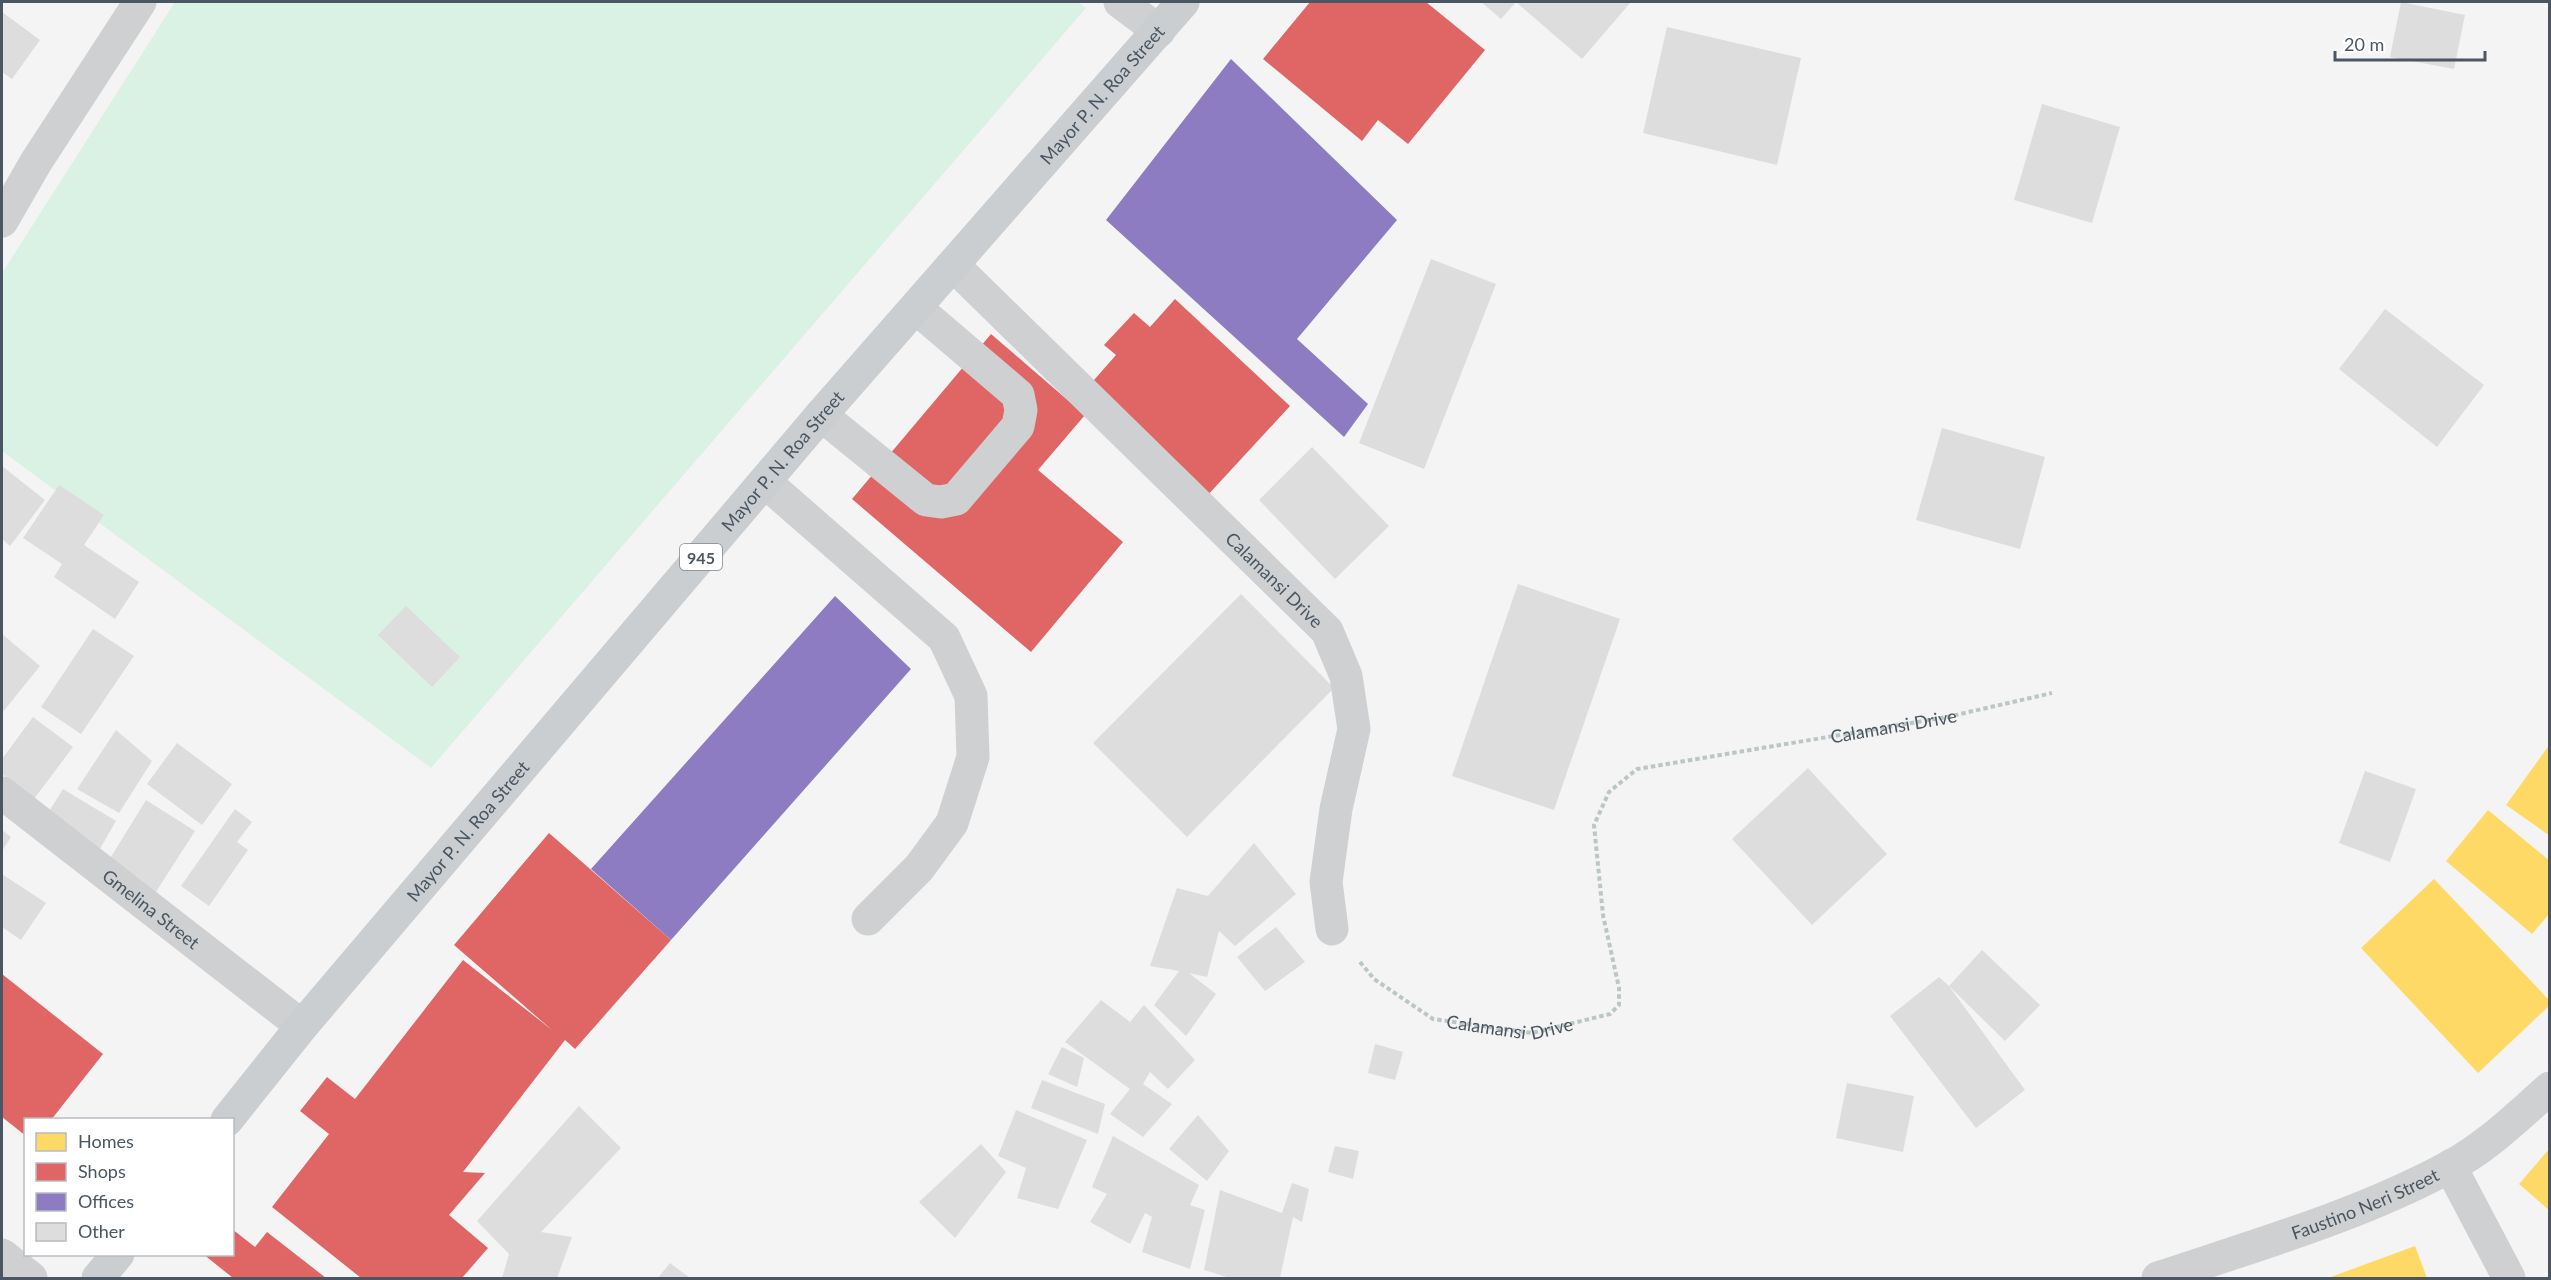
<svg xmlns="http://www.w3.org/2000/svg" width="2551" height="1280" viewBox="0 0 2551 1280" font-family="Lato,sans-serif">
	<rect width="100%" height="100%" fill="#f4f4f4"/>
	<path fill="#d9f2e3" d="M 175,2 L 1078,2 L 1086,8 L 431,768 L 2,451 L 2,273 Z"/>
	<path fill="#ffd966" d="M 2550,744 L 2550,836 L 2506,805 Z
		M 2488,810 L 2550,861 L 2550,913 L 2532,934 L 2446,861 Z
		M 2434,879 L 2550,1001 L 2550,1005 L 2478,1073 L 2361,948 Z
		M 2550,1148 L 2550,1211 L 2519,1184 Z
		M 2415,1246 L 2427,1278 L 2328,1278 Z"/>
	<path fill="#e06666" d="M 1310,2 L 1426,2 L 1485,50 L 1408,144 L 1378,120 L 1362,141 L 1263,59 Z
		M 1175,299 L 1290,406 L 1206,497 L 1087,388 L 1116,355 L 1104,345 L 1134,313 L 1150,327 Z
		M 991,334 L 1085,415 L 1038,470 L 1123,542 L 1031,652 L 852,499 Z
		M 549,833 L 671,940 L 575,1049 L 565,1040 L 463,1172 L 485,1173 L 449,1215 L 488,1248 L 462,1278 L 361,1278 L 272,1207 L 329,1134 L 300,1111 L 327,1077 L 355,1099 L 463,960 L 552,1030 L 454,945 Z
		M 2,974 L 103,1054 L 51,1120 L 26,1120 L 26,1136 L 2,1117 Z
		M 232,1229 L 255,1247 L 267,1232 L 326,1278 L 233,1278 L 203,1254 L 232,1254 Z"/>
	<path fill="#8e7cc3" d="M 1231,59 L 1397,220 L 1297,339 L 1368,404 L 1344,437 L 1106,220 Z
		M 835,596 L 911,669 L 671,940 L 591,869 Z"/>
	<path fill="#ddddde" d="M 1481,2 L 1631,2 L 1582,59 L 1516,2 L 1501,19 Z
		M 2401,2 L 2465,15 L 2454,69 L 2390,57 Z
		M 2,12 L 40,40 L 12,79 L 2,72 Z
		M 1667,27 L 1801,58 L 1777,165 L 1643,133 Z
		M 2042,104 L 2120,127 L 2092,223 L 2014,200 Z
		M 1431,259 L 1496,284 L 1424,469 L 1359,443 Z
		M 2385,309 L 2484,385 L 2437,447 L 2339,369 Z
		M 1942,428 L 2045,457 L 2020,549 L 1916,520 Z
		M 1312,447 L 1389,526 L 1335,579 L 1259,500 Z
		M 2,466 L 45,500 L 10,546 L 2,539 Z
		M 59,485 L 104,515 L 84,545 L 139,582 L 115,619 L 54,577 L 62,564 L 23,538 Z
		M 1518,584 L 1620,619 L 1554,810 L 1452,776 Z
		M 1241,594 L 1334,688 L 1187,837 L 1093,743 Z
		M 406,606 L 460,657 L 432,687 L 378,635 Z
		M 93,629 L 134,656 L 81,734 L 41,707 Z
		M 2,634 L 40,666 L 2,713 Z
		M 33,717 L 73,747 L 34,799 L 2,774 L 2,759 Z
		M 116,730 L 152,761 L 119,813 L 77,789 Z
		M 177,743 L 232,784 L 202,825 L 147,784 Z
		M 1808,768 L 1887,854 L 1812,925 L 1732,839 Z
		M 2365,771 L 2416,789 L 2390,862 L 2339,843 Z
		M 63,789 L 116,821 L 97,854 L 43,821 Z
		M 146,800 L 195,831 L 154,895 L 106,865 Z
		M 235,809 L 252,822 L 237,842 L 248,850 L 209,906 L 181,886 Z
		M 2,830 L 11,837 L 2,851 Z
		M 1254,843 L 1296,894 L 1235,946 L 1219,931 L 1207,977 L 1189,973 L 1216,994 L 1186,1036 L 1154,1005 L 1179,971 L 1150,966 L 1177,888 L 1208,896 Z
		M 2,874 L 46,903 L 21,940 L 2,927 Z
		M 1276,927 L 1305,962 L 1265,991 L 1237,957 Z
		M 1982,950 L 2040,1005 L 2005,1041 L 1949,986 L 2025,1090 L 1976,1128 L 1890,1016 L 1939,977 L 1949,986 Z
		M 1101,1000 L 1130,1022 L 1144,1005 L 1195,1060 L 1168,1089 L 1150,1072 L 1143,1084 L 1172,1104 L 1143,1137 L 1110,1114 L 1130,1089 L 1065,1042 Z
		M 1375,1044 L 1403,1052 L 1395,1080 L 1368,1073 Z
		M 1062,1047 L 1084,1058 L 1077,1087 L 1048,1074 Z
		M 1042,1080 L 1105,1104 L 1098,1134 L 1031,1108 Z
		M 1847,1083 L 1914,1096 L 1903,1152 L 1836,1138 Z
		M 579,1106 L 621,1148 L 541,1232 L 572,1237 L 557,1278 L 502,1278 L 509,1254 L 477,1221 Z
		M 1016,1110 L 1087,1140 L 1058,1209 L 1017,1198 L 1026,1168 L 998,1156 Z
		M 1198,1115 L 1229,1151 L 1207,1181 L 1169,1149 Z
		M 1113,1136 L 1199,1185 L 1190,1205 L 1205,1210 L 1190,1269 L 1142,1252 L 1152,1217 L 1145,1213 L 1130,1244 L 1090,1222 L 1107,1194 L 1092,1187 Z
		M 981,1144 L 1006,1172 L 955,1238 L 919,1202 Z
		M 1335,1146 L 1359,1151 L 1353,1179 L 1328,1172 Z
		M 1292,1183 L 1309,1189 L 1302,1222 L 1293,1217 L 1280,1278 L 1230,1278 L 1204,1270 L 1220,1190 L 1282,1213 Z
		M 670,1263 L 690,1278 L 658,1278 Z"/>
	<g fill="none" stroke-linecap="round" stroke-linejoin="round">
		<path stroke="#bcc7c4" stroke-width="4" stroke-dasharray="4.5 3" stroke-linecap="butt" id="s1" d="M 1360,962 L 1374,979 L 1433,1019 L 1532,1033 L 1610,1014 L 1619,1005 L 1619,988 L 1603,915 L 1594,825 L 1609,792 L 1637,769 L 1947,717 L 2052,693"/>
		<g stroke="#ced0d2" stroke-width="33">
			<path d="M 1120,2 L 1159,31"/>
			<path d="M 2,221 L 36,162 L 140,2"/>
			<path id="s2" d="M 953,265 L 1327,631 L 1346,676 L 1354,729 L 1336,809 L 1326,882 L 1332,929"/>
			<path d="M 821,415 L 926,500 L 941,502 L 956,499 L 1018,426 L 1021,410 L 1018,395 L 916,308"/>
			<path d="M 765,482 L 944,638 L 971,696 L 973,757 L 952,823 L 919,868 L 868,919"/>
			<path id="s3" d="M 2,793 L 302,1026"/>
			<path d="M 2450,1166 L 2509,1278"/>
			<path d="M 2,1255 L 31,1278"/>
			<path id="s4" d="M 2158,1278 C 2256,1245 2358,1216 2449,1167 C 2487,1147 2518,1116 2550,1088"/>
		</g>
		<g stroke="#caced1" stroke-width="33">
			<path id="s5" d="M 227,1120 L 302,1026 L 821,415 L 1183,2"/>
			<path d="M 98,1278 L 118,1254"/>
		</g>
	</g>
	<g text-anchor="middle" dominant-baseline="central" stroke-width="6" stroke-linejoin="round" paint-order="stroke">
		<rect fill="#fff" stroke="#808990" stroke-width="1.5" x="680" y="544" width="42" height="26" rx="4.5"/>
		<g font-size="16" font-weight="bold" fill="#4a5661">
			<text x="701" y="557">945</text>
		</g>
		<g font-size="18" fill="#4a5661" stroke="#fff">
			<text stroke="none"><textPath href="#s5" startOffset="1348">Mayor P. N. Roa Street</textPath></text>
			<text stroke="none"><textPath href="#s5" startOffset="862">Mayor P. N. Roa Street</textPath></text>
			<text stroke="none"><textPath href="#s2" startOffset="450">Calamansi Drive</textPath></text>
			<text stroke="none"><textPath href="#s1" startOffset="801">Calamansi Drive</textPath></text>
			<text stroke="none"><textPath href="#s5" startOffset="376">Mayor P. N. Roa Street</textPath></text>
			<text stroke="none"><textPath href="#s3" startOffset="189">Gmelina Street</textPath></text>
			<text stroke="none"><textPath href="#s1" startOffset="171">Calamansi Drive</textPath></text>
			<text stroke="none"><textPath href="#s4" startOffset="220">Faustino Neri Street</textPath></text>
		</g>
	</g>
	<rect width="2551" height="1280" fill="none" stroke="#4a5661" stroke-width="6"/>
	<rect x="24" y="1118" width="210" height="138" fill="#ffffff" stroke="#b7bbc0" stroke-width="1.5"/>
	<rect x="36" y="1133" width="30" height="18" fill="#ffd966" stroke="#b7bbc0" stroke-width="1.5"/>
	<text x="78" y="1148" font-size="18" fill="#4a5661">Homes</text>
	<rect x="36" y="1163" width="30" height="18" fill="#e06666" stroke="#b7bbc0" stroke-width="1.5"/>
	<text x="78" y="1178" font-size="18" fill="#4a5661">Shops</text>
	<rect x="36" y="1193" width="30" height="18" fill="#8e7cc3" stroke="#b7bbc0" stroke-width="1.5"/>
	<text x="78" y="1208" font-size="18" fill="#4a5661">Offices</text>
	<rect x="36" y="1223" width="30" height="18" fill="#ddddde" stroke="#b7bbc0" stroke-width="1.5"/>
	<text x="78" y="1238" font-size="18" fill="#4a5661">Other</text>
	<path d="M2335 51v9h150v-9" fill="none" stroke="#4a5661" stroke-width="3"/>
	<text x="2344" y="51" font-size="18" fill="#4a5661" stroke="#ffffff" stroke-width="4.5" paint-order="stroke">20 m</text>
</svg>
